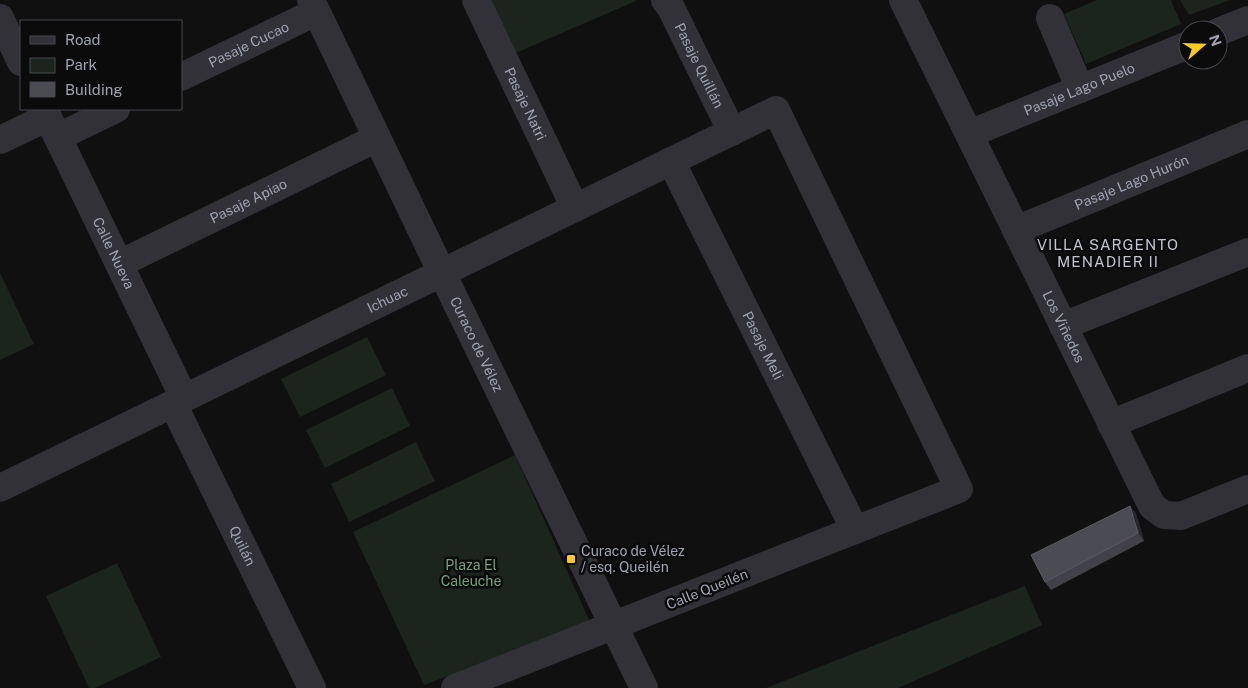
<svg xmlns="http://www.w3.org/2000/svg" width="1248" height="688" viewBox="0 0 1248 688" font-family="'Public Sans',sans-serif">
	<rect width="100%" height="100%" fill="#101011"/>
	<path fill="#1c241e" d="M 485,0 L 635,0 L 636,1 L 511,55 Z
		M 1097,0 L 1171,0 L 1181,24 L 1086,64 L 1064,14 Z
		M 1180,0 L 1230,0 L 1189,15 Z
		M 0,273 L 34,344 L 0,360 Z
		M 367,337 L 386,375 L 300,417 L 281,379 Z
		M 392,388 L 410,426 L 325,468 L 306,430 Z
		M 416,442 L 435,481 L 349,522 L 331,484 Z
		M 515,455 L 590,622 L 424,685 L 353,532 Z
		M 117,563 L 161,657 L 95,688 L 89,688 L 46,596 Z
		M 1025,586 L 1042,625 L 898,688 L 766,688 Z"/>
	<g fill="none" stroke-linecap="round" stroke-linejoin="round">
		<g stroke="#313137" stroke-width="28">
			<path id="s1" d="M 311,0 L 442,273 L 644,688"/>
			<path id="s2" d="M 476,0 L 575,208"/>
			<path id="s3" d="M 665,0 L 671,8 L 732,132"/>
			<path id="s4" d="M 903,0 L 1152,506 L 1164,515 L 1181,516 L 1248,489"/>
			<path d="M 0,18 L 21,62"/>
			<path d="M 1050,18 L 1080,89"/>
			<path d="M 1218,32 L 1248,20"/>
			<path id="s5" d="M 181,77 L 316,12"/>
			<path id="s6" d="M 44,109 L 184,398"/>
			<path id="s7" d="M 969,134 L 1188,45"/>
			<path d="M 58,137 L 116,109"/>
			<path d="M 0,140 L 48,117"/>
			<path id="s8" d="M 671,161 L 855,530"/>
			<path id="s9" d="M 1016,230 L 1248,134"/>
			<path id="s10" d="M 119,264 L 377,138"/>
			<path d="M 1063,326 L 1248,252"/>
			<path id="s11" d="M 173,404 L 312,688"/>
			<path d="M 1111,424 L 1248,368"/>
			<path id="s12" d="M 0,488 L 776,110 L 959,489 L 455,688"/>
		</g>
	</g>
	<path fill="#414147" d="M 1130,506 L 1136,514 L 1144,541 L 1051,590 L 1045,582 Z"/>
	<path fill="#29292d" d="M 1130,506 L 1136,514 L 1144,541 L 1138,533 Z"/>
	<path fill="#4b4c53" stroke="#595a62" d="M 1130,506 L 1138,533 L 1045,582 L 1031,555 Z"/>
	<rect fill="#fbcb1e" stroke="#0b0b0c" stroke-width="2" x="566" y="554" width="10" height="10" rx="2.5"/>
	<g text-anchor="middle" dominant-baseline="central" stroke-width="5" stroke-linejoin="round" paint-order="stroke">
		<g font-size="14" fill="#a0a4b3" stroke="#0b0b0c">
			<text stroke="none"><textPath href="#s5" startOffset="75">Pasaje Cucao</textPath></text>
			<text stroke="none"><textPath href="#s3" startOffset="74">Pasaje Quillán</textPath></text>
			<text stroke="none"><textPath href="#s7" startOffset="119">Pasaje Lago Puelo</textPath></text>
			<text stroke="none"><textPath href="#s2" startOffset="115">Pasaje Natri</textPath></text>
			<text stroke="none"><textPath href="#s9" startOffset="125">Pasaje Lago Hurón</textPath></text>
			<text stroke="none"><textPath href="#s10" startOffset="144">Pasaje Apiao</textPath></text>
			<text stroke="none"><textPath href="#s6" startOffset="160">Calle Nueva</textPath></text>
			<text stroke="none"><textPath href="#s12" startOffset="431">Ichuac</textPath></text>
			<text stroke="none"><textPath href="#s4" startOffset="364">Los Viñedos</textPath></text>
			<text stroke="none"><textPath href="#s1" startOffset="382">Curaco de Vélez</textPath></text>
			<text stroke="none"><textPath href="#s8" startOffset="206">Pasaje Meli</textPath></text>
			<text stroke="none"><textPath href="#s11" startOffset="158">Quilán</textPath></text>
			<text transform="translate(707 589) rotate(-22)">Calle Queilén</text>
		</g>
		<g font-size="14" fill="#a0a4b3" stroke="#0b0b0c" text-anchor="start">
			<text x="581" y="551">Curaco de Vélez<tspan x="581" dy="16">/ esq. Queilén</tspan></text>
		</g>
		<g font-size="14" fill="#76a07d" stroke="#0b0b0c">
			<text x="471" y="565">Plaza El<tspan x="471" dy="16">Caleuche</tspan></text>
		</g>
		<g font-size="15" letter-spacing="1" fill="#c1c3cf" stroke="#0b0b0c">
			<text x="1108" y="244">VILLA SARGENTO<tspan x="1108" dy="17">MENADIER II</tspan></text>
		</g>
	</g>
	<rect x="20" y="20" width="162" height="90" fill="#0b0b0c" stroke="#47484f"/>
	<rect x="30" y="36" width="25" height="8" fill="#313137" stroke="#47484f"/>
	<text x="65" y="45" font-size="15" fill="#a0a4b3">Road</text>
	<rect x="30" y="58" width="25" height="15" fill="#1c241e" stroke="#47484f"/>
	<text x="65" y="70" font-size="15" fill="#a0a4b3">Park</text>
	<rect x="30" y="82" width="25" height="15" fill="#4b4c53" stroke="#47484f"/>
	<text x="65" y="95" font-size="15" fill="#a0a4b3">Building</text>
	<g transform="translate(1203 45) rotate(70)"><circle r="24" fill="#0b0b0c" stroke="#47484f"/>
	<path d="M0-4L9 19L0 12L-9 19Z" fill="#fbcb1e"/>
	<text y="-8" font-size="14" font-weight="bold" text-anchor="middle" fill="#a0a4b3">N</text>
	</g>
</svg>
